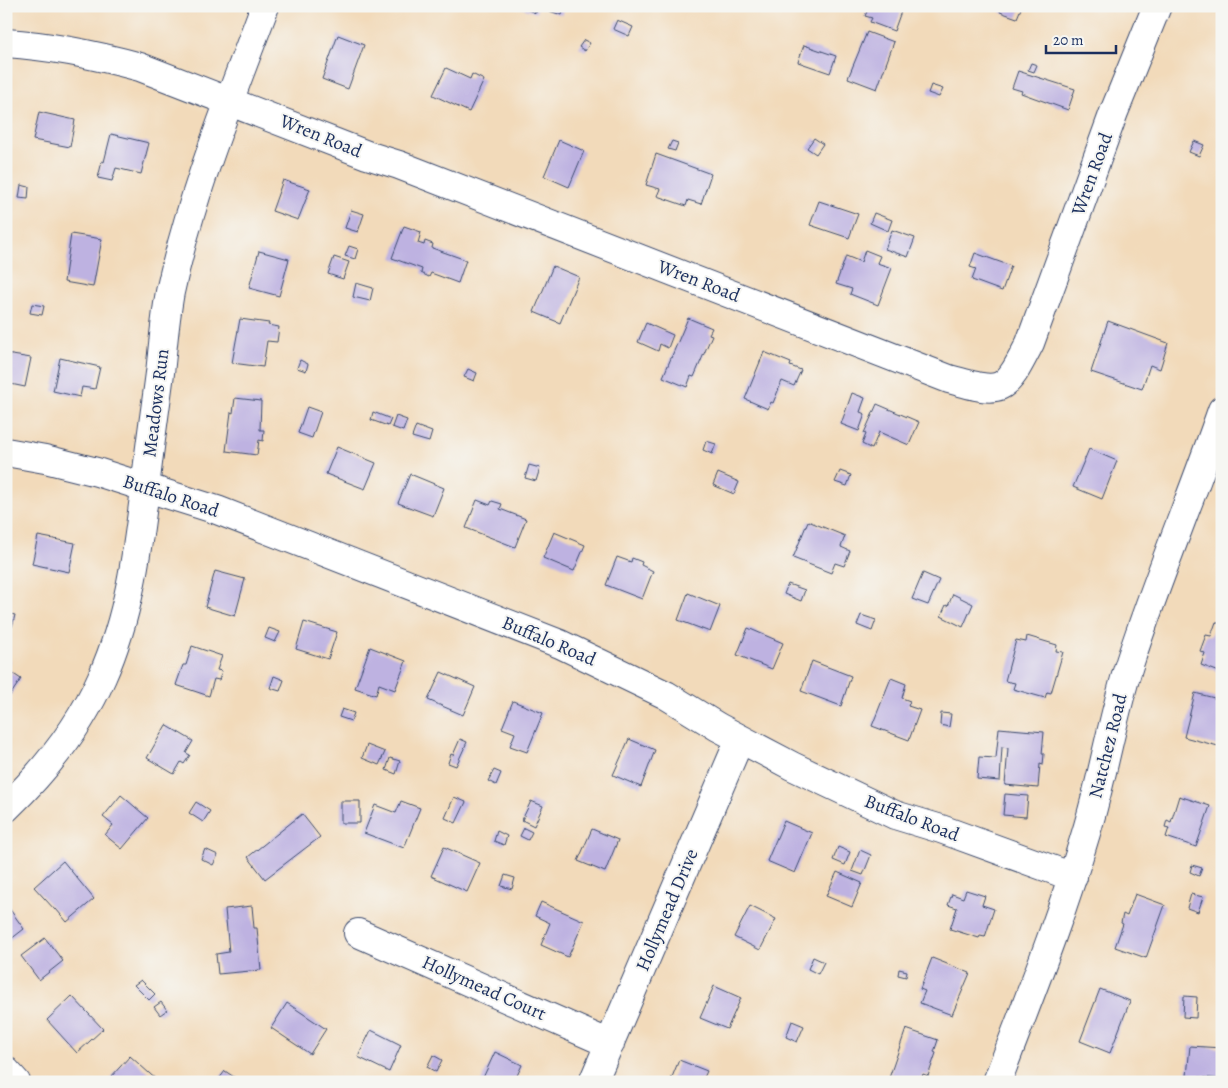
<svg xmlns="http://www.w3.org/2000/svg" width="1228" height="1088" viewBox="0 0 1228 1088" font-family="Alegreya,serif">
	<rect width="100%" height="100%" fill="#f6f6f2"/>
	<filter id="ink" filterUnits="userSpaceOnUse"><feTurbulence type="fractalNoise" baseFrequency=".02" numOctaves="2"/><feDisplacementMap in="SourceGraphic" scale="10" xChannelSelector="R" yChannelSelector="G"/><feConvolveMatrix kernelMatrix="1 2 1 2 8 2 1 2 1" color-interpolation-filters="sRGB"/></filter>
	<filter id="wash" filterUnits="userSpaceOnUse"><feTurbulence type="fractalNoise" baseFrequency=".0096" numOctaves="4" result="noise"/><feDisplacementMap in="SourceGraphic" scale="20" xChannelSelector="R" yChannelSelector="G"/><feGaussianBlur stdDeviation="1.12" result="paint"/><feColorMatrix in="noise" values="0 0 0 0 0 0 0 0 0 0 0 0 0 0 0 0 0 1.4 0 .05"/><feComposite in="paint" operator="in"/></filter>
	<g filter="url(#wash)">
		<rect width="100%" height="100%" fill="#f2daba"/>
		<g id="blocks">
			<path fill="#beb2e1" d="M 359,6 L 377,6 L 375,12 Z
				M 517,6 L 538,6 L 536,13 Z
				M 551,6 L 565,6 L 562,15 L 549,11 Z
				M 875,6 L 903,6 L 894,31 L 870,22 L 872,18 L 865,16 L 869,7 L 874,9 Z
				M 1002,6 L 1022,6 L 1017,18 L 1000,12 Z
				M 617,20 L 633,27 L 629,36 L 613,29 Z
				M 867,32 L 894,42 L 877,89 L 848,78 Z
				M 338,35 L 364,45 L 348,89 L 322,79 Z
				M 584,40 L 590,43 L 585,51 L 579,47 Z
				M 804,45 L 836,56 L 830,73 L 798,62 Z
				M 1031,63 L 1037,65 L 1034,72 L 1028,70 Z
				M 446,68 L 470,79 L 472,74 L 484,80 L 469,112 L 433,95 Z
				M 1018,71 L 1075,89 L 1068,110 L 1021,93 L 1022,91 L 1012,88 Z
				M 931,85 L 943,89 L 939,97 L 928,93 Z
				M 39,112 L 75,120 L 70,147 L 33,140 Z
				M 111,134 L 149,143 L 141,174 L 116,168 L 112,181 L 98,178 L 102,161 L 104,162 Z
				M 814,138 L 823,144 L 816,154 L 807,148 Z
				M 559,140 L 584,151 L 569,187 L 544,176 Z
				M 672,141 L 678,143 L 675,151 L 668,149 Z
				M 1194,141 L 1204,145 L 1199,156 L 1189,152 Z
				M 656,154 L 711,174 L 701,204 L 688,200 L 686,206 L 657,196 L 660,189 L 646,185 Z
				M 283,180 L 310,189 L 298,220 L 272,211 Z
				M 21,185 L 29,187 L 28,199 L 19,198 Z
				M 819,201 L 858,214 L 849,238 L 810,225 Z
				M 351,210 L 364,214 L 358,232 L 345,228 Z
				M 874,213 L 892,220 L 888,231 L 870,223 Z
				M 404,226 L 421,232 L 418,243 L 424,245 L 425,241 L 433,244 L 432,248 L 466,260 L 458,283 L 431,273 L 429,277 L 421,273 L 422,269 L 392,258 Z
				M 892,230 L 915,238 L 908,257 L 885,249 Z
				M 71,234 L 102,239 L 93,287 L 64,282 Z
				M 349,246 L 358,249 L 355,259 L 345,256 Z
				M 865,250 L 880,256 L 877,263 L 892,268 L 878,305 L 850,294 L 852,289 L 836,284 L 846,256 L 861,262 Z
				M 259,251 L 289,259 L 279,296 L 249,288 Z
				M 975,253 L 1011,266 L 1002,291 L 972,280 L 976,269 L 970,267 Z
				M 334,257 L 349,262 L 343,279 L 328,274 Z
				M 553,266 L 579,277 L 560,323 L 534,312 Z
				M 356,283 L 373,288 L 370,301 L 353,297 Z
				M 32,304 L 44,306 L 42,315 L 30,313 Z
				M 688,318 L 712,328 L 709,334 L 712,335 L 694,377 L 691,376 L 687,387 L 663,377 Z
				M 240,319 L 269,323 L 268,325 L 279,327 L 277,342 L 267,341 L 263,367 L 232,363 Z
				M 1108,321 L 1168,343 L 1160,369 L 1150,365 L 1142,389 L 1091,372 Z
				M 646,323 L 673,335 L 668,348 L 660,344 L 658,351 L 638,342 Z
				M 764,352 L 791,363 L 790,366 L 801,370 L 794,386 L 782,381 L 773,403 L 771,402 L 768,409 L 745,399 Z
				M 6,354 L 31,358 L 25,387 L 6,383 Z
				M 60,358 L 100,367 L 95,389 L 82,387 L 80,397 L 53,391 Z
				M 300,360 L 308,364 L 306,371 L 297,368 Z
				M 468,369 L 477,373 L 474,381 L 464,377 Z
				M 852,393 L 865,398 L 860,412 L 865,414 L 859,431 L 841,424 Z
				M 235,398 L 261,401 L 260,430 L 264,430 L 263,441 L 259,440 L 257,455 L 226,451 L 231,412 L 233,413 Z
				M 877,404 L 919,422 L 909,445 L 879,432 L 872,449 L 862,444 L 866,434 L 864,433 Z
				M 307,407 L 321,412 L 312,438 L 298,433 Z
				M 373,412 L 391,419 L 388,426 L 371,420 Z
				M 396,416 L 407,420 L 403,431 L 392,427 Z
				M 416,426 L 432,432 L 429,442 L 412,437 Z
				M 706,441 L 716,444 L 712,454 L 703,450 Z
				M 337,447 L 376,463 L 365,489 L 326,474 Z
				M 1089,449 L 1117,461 L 1102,499 L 1073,487 Z
				M 529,465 L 540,468 L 536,481 L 525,478 Z
				M 840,471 L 851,475 L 847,486 L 835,482 Z
				M 718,473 L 739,482 L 734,494 L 713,485 Z
				M 410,474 L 444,488 L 433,516 L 398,503 Z
				M 477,500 L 490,505 L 492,501 L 502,504 L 500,509 L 526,519 L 515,547 L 466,528 Z
				M 808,521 L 845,536 L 841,547 L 850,551 L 844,566 L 835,563 L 831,573 L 793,558 Z
				M 554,532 L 585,545 L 574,571 L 543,558 Z
				M 38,536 L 75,543 L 69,572 L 32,564 Z
				M 617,557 L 631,562 L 632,558 L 642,562 L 641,565 L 653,571 L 642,599 L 606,585 Z
				M 215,571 L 245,579 L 235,616 L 205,607 Z
				M 923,573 L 939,580 L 928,605 L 912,599 Z
				M 788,584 L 805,590 L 801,601 L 784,594 Z
				M 688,593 L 720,606 L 710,632 L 678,620 Z
				M 953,594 L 973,604 L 963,627 L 941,616 L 946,605 L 948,606 Z
				M 6,613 L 15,615 L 12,627 L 6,625 Z
				M 861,615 L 876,620 L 872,631 L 857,625 Z
				M 304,622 L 337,632 L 328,659 L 296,649 Z
				M 1216,622 L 1222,624 L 1222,673 L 1201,665 L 1205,653 L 1200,651 L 1206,635 L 1211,636 Z
				M 269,628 L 280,632 L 275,642 L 265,638 Z
				M 748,628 L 783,643 L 772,669 L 737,655 Z
				M 1027,636 L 1057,645 L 1056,651 L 1063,652 L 1051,693 L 1047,692 L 1045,698 L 1013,689 L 1015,683 L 1005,681 L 1016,640 L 1026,642 Z
				M 192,646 L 222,656 L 217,670 L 222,671 L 219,680 L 214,679 L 209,696 L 176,685 L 183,665 L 186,665 Z
				M 370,647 L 406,661 L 395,690 L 379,684 L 376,695 L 355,688 Z
				M 6,658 L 11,661 L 6,669 Z
				M 812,661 L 851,676 L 841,706 L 801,691 Z
				M 6,669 L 21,679 L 7,700 L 6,699 Z
				M 441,672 L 475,687 L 463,715 L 428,700 Z
				M 274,676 L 284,680 L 280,691 L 270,688 Z
				M 891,678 L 906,684 L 902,698 L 910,701 L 908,706 L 920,710 L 909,740 L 872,726 Z
				M 1195,693 L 1222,700 L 1219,717 L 1222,718 L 1222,747 L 1184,737 Z
				M 513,701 L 543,713 L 527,752 L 510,746 L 515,733 L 502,728 Z
				M 342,709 L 354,713 L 351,721 L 339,717 Z
				M 941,713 L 951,714 L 949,727 L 940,725 Z
				M 166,725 L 193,741 L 186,753 L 190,755 L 184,764 L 181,762 L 174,774 L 147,758 Z
				M 999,728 L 1044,732 L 1042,754 L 1044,754 L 1043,765 L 1040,764 L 1038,788 L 1005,785 L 1008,748 L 1002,747 L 1000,781 L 977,779 L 979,757 L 996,758 Z
				M 460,739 L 467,742 L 456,766 L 448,763 L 451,754 L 453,755 Z
				M 629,739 L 655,750 L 641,787 L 613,775 Z
				M 367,745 L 385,752 L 379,765 L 362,758 Z
				M 390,758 L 400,761 L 396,774 L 386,770 Z
				M 494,770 L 501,773 L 496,785 L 488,781 Z
				M 1005,794 L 1028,796 L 1026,817 L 1003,815 Z
				M 121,795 L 148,818 L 122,849 L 105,835 L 113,825 L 103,817 Z
				M 1179,796 L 1210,806 L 1196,847 L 1166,837 L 1169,828 L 1165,827 L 1167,820 L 1171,822 Z
				M 454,797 L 466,802 L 456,823 L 445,818 Z
				M 341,801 L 360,801 L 360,823 L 341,823 Z
				M 401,801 L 420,808 L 404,848 L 364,833 L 375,805 L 396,813 Z
				M 531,801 L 543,806 L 534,826 L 522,820 Z
				M 196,802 L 210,811 L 203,822 L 189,813 Z
				M 302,814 L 320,837 L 265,879 L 248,857 Z
				M 784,821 L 812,833 L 795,873 L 767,861 Z
				M 524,828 L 532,832 L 528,840 L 520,836 Z
				M 592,829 L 618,840 L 605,872 L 578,861 Z
				M 497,831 L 507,836 L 504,845 L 494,841 Z
				M 444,847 L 480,863 L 467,892 L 431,876 Z
				M 838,847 L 850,852 L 845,865 L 833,860 Z
				M 205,849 L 218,855 L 213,865 L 201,859 Z
				M 860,850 L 871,855 L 863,875 L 852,871 Z
				M 63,861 L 94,899 L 67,922 L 56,909 L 55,910 L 34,887 Z
				M 1192,865 L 1202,868 L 1199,876 L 1190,872 Z
				M 837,872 L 862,883 L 852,907 L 826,896 Z
				M 505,875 L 515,878 L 512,889 L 501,886 Z
				M 966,890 L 985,896 L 982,905 L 994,909 L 985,937 L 980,936 L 979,938 L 950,929 L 957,908 L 948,905 L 952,894 L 963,898 Z
				M 1135,894 L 1165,905 L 1146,958 L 1115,947 L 1123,924 L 1121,923 L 1123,914 L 1127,916 Z
				M 1191,894 L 1203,897 L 1198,912 L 1187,908 Z
				M 541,902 L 584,921 L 568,957 L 541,945 L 550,923 L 535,916 Z
				M 6,904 L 24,929 L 6,943 Z
				M 252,906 L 254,928 L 257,928 L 261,970 L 218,974 L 216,954 L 229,952 L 225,909 Z
				M 750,906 L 776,919 L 760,950 L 734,937 Z
				M 45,938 L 63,961 L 39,980 L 21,956 Z
				M 813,957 L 824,962 L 818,974 L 808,969 Z
				M 932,958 L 970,973 L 952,1015 L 920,1003 L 925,991 L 920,989 Z
				M 899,969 L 907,971 L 906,977 L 898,975 Z
				M 141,980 L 155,994 L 149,1000 L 134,985 Z
				M 714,986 L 741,998 L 727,1029 L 700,1018 Z
				M 1100,989 L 1130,1001 L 1110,1053 L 1080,1041 Z
				M 72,996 L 103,1029 L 77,1053 L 47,1020 Z
				M 1184,996 L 1197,997 L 1196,1018 L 1183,1017 Z
				M 161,1002 L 167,1010 L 160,1015 L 154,1007 Z
				M 287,1003 L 326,1029 L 310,1054 L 271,1028 Z
				M 792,1021 L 804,1026 L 797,1042 L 786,1037 Z
				M 906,1029 L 938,1040 L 934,1052 L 936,1053 L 928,1076 L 923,1074 L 920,1082 L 901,1082 L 889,1078 Z
				M 371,1030 L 401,1045 L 389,1072 L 358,1057 Z
				M 1190,1046 L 1222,1048 L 1222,1079 L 1187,1076 Z
				M 495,1052 L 522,1065 L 514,1082 L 481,1082 Z
				M 433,1055 L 442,1060 L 436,1072 L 427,1067 Z
				M 130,1056 L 159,1082 L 114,1082 L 110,1078 Z
				M 679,1060 L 707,1071 L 702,1082 L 670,1082 Z
				M 225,1071 L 237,1079 L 235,1082 L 223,1082 L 219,1079 Z"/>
		</g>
	</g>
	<g filter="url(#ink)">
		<use href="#blocks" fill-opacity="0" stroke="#3b496c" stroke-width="1"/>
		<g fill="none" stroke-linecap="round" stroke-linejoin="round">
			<g stroke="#3b496c" stroke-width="30">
				<path id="minor" d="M 6,43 C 52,46 96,55 140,67 L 367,155 L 399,165 L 949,379 C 1003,394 1004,394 1030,343 L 1114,112 L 1157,6
					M 6,452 L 45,459 L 97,472 L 217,510 L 560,644 L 666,695 L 718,727 L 792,766 L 895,815 L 941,829 L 1073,877
					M 6,808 C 46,770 80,727 102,677 C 129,617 137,553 145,489 C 149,450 155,412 160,373 C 163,346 165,319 170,292 C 191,194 230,100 265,6
					M 358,933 L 610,1044
					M 6,1071 L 16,1082
					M 593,1082 L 740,739
					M 997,1082 C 1028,1000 1061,918 1086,833 C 1103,777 1112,718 1130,662 C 1158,576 1193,494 1222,410"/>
			</g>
			<use href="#minor" stroke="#fff" stroke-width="28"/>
		</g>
	</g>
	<g text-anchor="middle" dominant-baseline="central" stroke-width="4" stroke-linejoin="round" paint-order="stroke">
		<g font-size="19" fill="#1b2f5e" stroke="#f6f6f2">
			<text transform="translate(321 136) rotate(22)">Wren Road</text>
			<text transform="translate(1092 174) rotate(-70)">Wren Road</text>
			<text transform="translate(699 281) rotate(21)">Wren Road</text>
			<text transform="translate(156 403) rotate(-83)">Meadows Run</text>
			<text transform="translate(171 496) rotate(18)">Buffalo Road</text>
			<text transform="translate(549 641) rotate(23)">Buffalo Road</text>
			<text transform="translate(1108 746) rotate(-76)">Natchez Road</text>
			<text transform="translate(912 818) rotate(21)">Buffalo Road</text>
			<text transform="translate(667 910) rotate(-67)">Hollymead Drive</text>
			<text transform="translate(484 988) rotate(24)">Hollymead Court</text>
		</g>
	</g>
	<rect width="1228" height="1088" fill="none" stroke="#f6f6f2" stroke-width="25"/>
	<path d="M1046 45v8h70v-8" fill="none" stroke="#1b2f5e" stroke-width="2.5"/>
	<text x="1053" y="45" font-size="15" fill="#1b2f5e" stroke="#f6f6f2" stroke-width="4" paint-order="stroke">20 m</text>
</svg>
